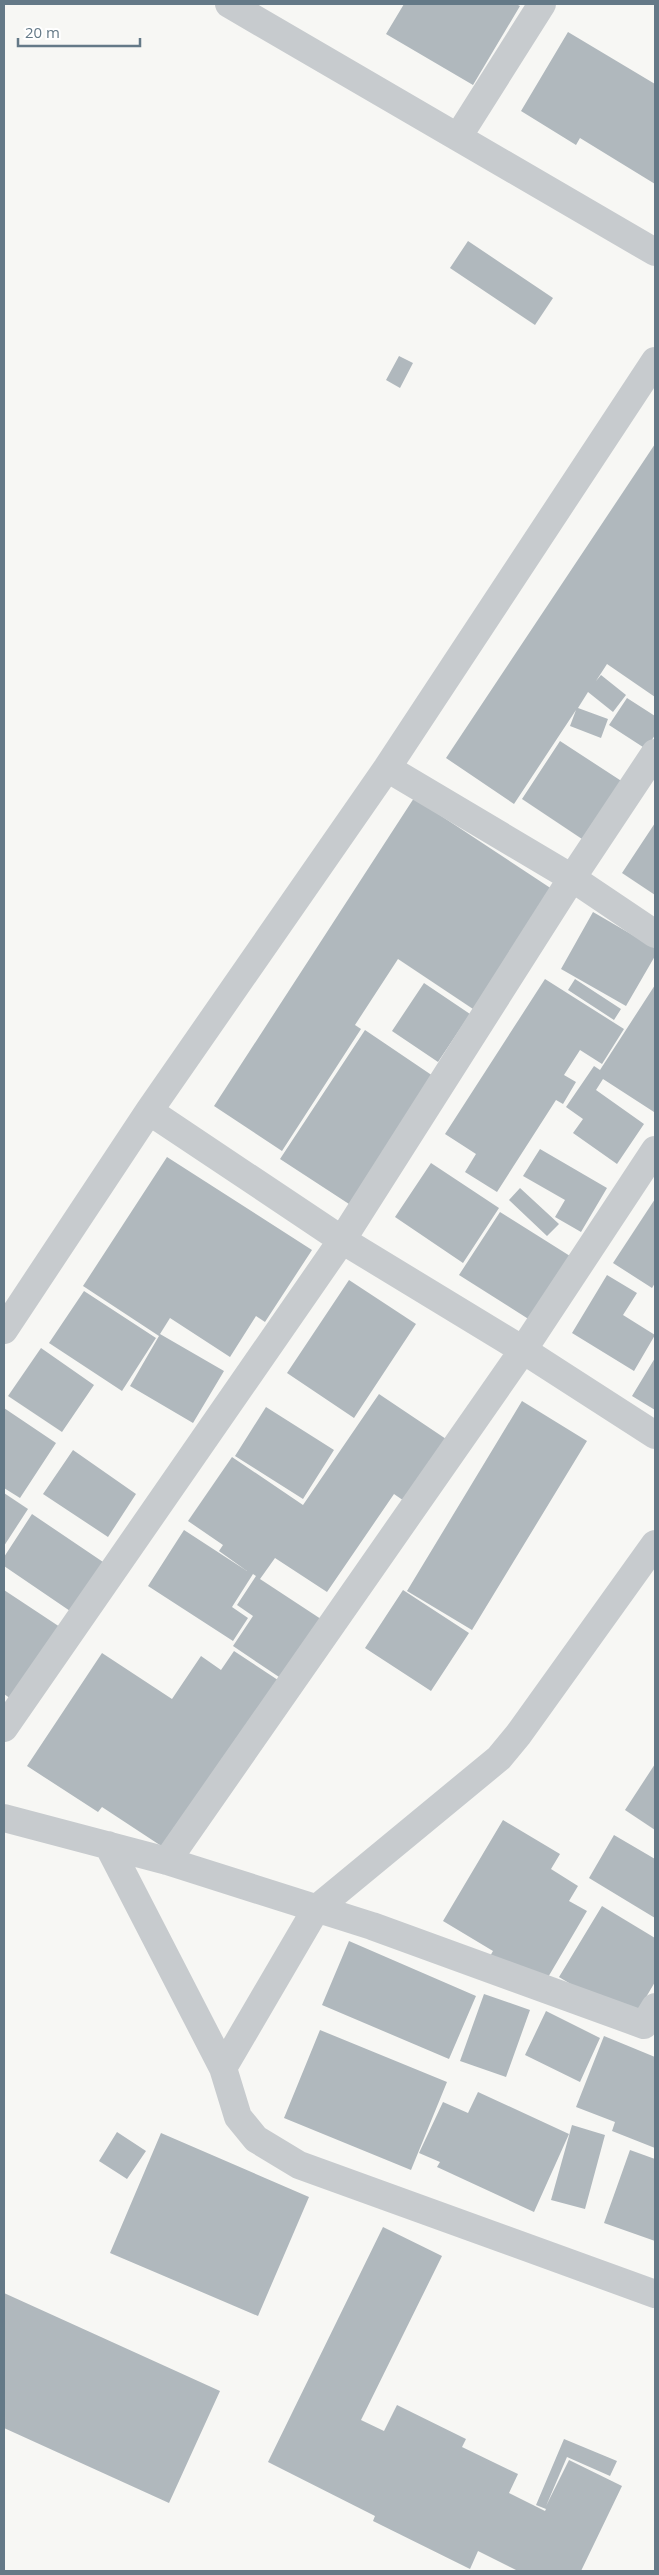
<svg xmlns="http://www.w3.org/2000/svg" width="659" height="2575" viewBox="0 0 659 2575" font-family="'Open Sans',sans-serif">
	<rect width="100%" height="100%" fill="#f7f7f4"/>
	<path fill="#b0b8bd" d="M 404,4 L 516,4 L 520,6 L 473,85 L 386,34 Z
		M 568,32 L 655,84 L 655,184 L 580,138 L 576,145 L 521,111 Z
		M 468,241 L 553,298 L 535,325 L 450,268 Z
		M 399,356 L 413,363 L 400,388 L 386,380 Z
		M 655,444 L 655,697 L 607,664 L 596,681 L 601,675 L 626,695 L 613,712 L 588,692 L 578,708 L 608,719 L 601,738 L 570,726 L 576,710 L 514,804 L 446,758 Z
		M 627,698 L 655,716 L 655,735 L 646,749 L 609,725 Z
		M 560,741 L 626,784 L 588,843 L 522,799 Z
		M 414,798 L 558,893 L 479,1013 L 398,959 L 355,1025 L 361,1029 L 282,1151 L 214,1106 Z
		M 655,823 L 655,895 L 622,873 Z
		M 593,912 L 655,948 L 655,956 L 626,1006 L 561,969 Z
		M 545,979 L 624,1029 L 602,1064 L 580,1050 L 564,1075 L 576,1082 L 563,1104 L 556,1100 L 497,1192 L 465,1172 L 476,1154 L 445,1134 Z
		M 575,979 L 621,1009 L 614,1020 L 568,990 Z
		M 424,983 L 470,1014 L 438,1062 L 392,1031 Z
		M 655,985 L 655,1111 L 654,1112 L 603,1079 L 596,1090 L 644,1124 L 617,1164 L 573,1133 L 583,1119 L 566,1107 L 594,1066 L 600,1070 Z
		M 365,1030 L 433,1076 L 349,1204 L 280,1159 Z
		M 540,1149 L 607,1188 L 581,1232 L 555,1217 L 565,1200 L 523,1176 Z
		M 167,1157 L 312,1250 L 265,1322 L 256,1316 L 230,1357 L 170,1318 L 160,1334 L 224,1371 L 193,1423 L 130,1386 L 159,1336 L 83,1286 Z
		M 431,1163 L 499,1208 L 463,1263 L 395,1217 Z
		M 520,1188 L 559,1224 L 547,1236 L 509,1200 Z
		M 655,1199 L 655,1283 L 652,1288 L 613,1263 Z
		M 500,1212 L 570,1256 L 530,1320 L 459,1275 Z
		M 607,1275 L 637,1293 L 623,1315 L 655,1335 L 634,1371 L 572,1333 Z
		M 349,1280 L 416,1324 L 354,1418 L 287,1373 Z
		M 84,1291 L 156,1338 L 122,1391 L 49,1343 Z
		M 41,1348 L 94,1385 L 62,1432 L 8,1396 Z
		M 655,1358 L 655,1410 L 632,1396 Z
		M 379,1394 L 449,1441 L 407,1503 L 394,1494 L 327,1592 L 275,1558 L 260,1579 L 327,1623 L 288,1683 L 233,1646 L 253,1616 L 237,1605 L 256,1576 L 253,1574 L 232,1607 L 248,1618 L 233,1641 L 148,1586 L 184,1530 L 247,1571 L 219,1551 L 223,1545 L 188,1521 L 232,1457 L 303,1505 Z
		M 522,1401 L 587,1441 L 472,1630 L 407,1591 Z
		M 266,1407 L 334,1450 L 303,1499 L 235,1456 Z
		M 4,1408 L 56,1443 L 20,1498 L 4,1488 Z
		M 73,1450 L 136,1494 L 108,1537 L 43,1494 Z
		M 4,1493 L 28,1509 L 4,1546 Z
		M 32,1514 L 106,1564 L 73,1613 L 4,1566 L 4,1557 Z
		M 4,1590 L 63,1629 L 14,1701 L 4,1694 Z
		M 403,1590 L 469,1633 L 431,1691 L 365,1648 Z
		M 234,1651 L 287,1686 L 175,1855 L 102,1807 L 98,1812 L 27,1766 L 102,1653 L 172,1699 L 201,1656 L 221,1670 Z
		M 655,1764 L 655,1830 L 625,1810 Z
		M 503,1820 L 560,1854 L 551,1869 L 578,1886 L 569,1901 L 587,1911 L 537,1996 L 485,1965 L 493,1951 L 443,1921 Z
		M 614,1835 L 655,1859 L 655,1918 L 589,1878 Z
		M 602,1906 L 655,1938 L 655,1982 L 632,2021 L 559,1977 Z
		M 349,1941 L 476,1996 L 449,2059 L 322,2005 Z
		M 484,1994 L 530,2010 L 506,2077 L 460,2061 Z
		M 546,2011 L 600,2038 L 580,2082 L 525,2055 Z
		M 320,2030 L 447,2082 L 411,2170 L 284,2118 Z
		M 604,2036 L 655,2057 L 655,2148 L 612,2131 L 615,2122 L 576,2107 Z
		M 478,2092 L 569,2134 L 534,2212 L 437,2167 L 440,2162 L 419,2153 L 443,2102 L 468,2113 Z
		M 572,2125 L 605,2135 L 585,2209 L 551,2200 Z
		M 117,2132 L 146,2151 L 127,2179 L 99,2161 Z
		M 161,2133 L 309,2197 L 258,2316 L 110,2253 Z
		M 630,2150 L 655,2159 L 655,2241 L 604,2223 Z
		M 383,2227 L 442,2256 L 361,2420 L 384,2431 L 397,2405 L 466,2439 L 462,2447 L 518,2474 L 509,2493 L 545,2511 L 546,2509 L 536,2505 L 564,2439 L 617,2461 L 610,2476 L 567,2457 L 546,2506 L 569,2460 L 622,2486 L 581,2571 L 518,2571 L 478,2551 L 470,2569 L 373,2521 L 375,2516 L 268,2462 Z
		M 4,2293 L 220,2391 L 169,2503 L 4,2428 Z"/>
	<g fill="none" stroke-linecap="round" stroke-linejoin="round">
		<path stroke="#c7cbce" stroke-width="28" d="M 229,4 L 655,252
			M 458,137 L 542,4
			M 387,768 L 572,878 L 655,934
			M 149,1111 L 342,1240 L 523,1350 L 655,1435
			M 4,1330 L 149,1111 L 387,768 L 655,361
			M 4,1728 L 342,1240 L 572,878 L 655,753
			M 4,1818 L 167,1861 L 372,1926 L 644,2025 L 655,2007
			M 108,1845 L 223,2068 L 238,2117 L 256,2139 L 299,2165 L 655,2294
			M 167,1861 L 523,1350 L 655,1150
			M 223,2068 L 316,1909 L 499,1758 L 518,1735 L 655,1544"/>
	</g>
	<rect width="659" height="2575" fill="none" stroke="#647987" stroke-width="10"/>
	<path d="M18 38v8h122v-8" fill="none" stroke="#647987" stroke-width="2.5"/>
	<text x="25" y="38" font-size="15" fill="#647987" stroke="#ffffff" stroke-width="4" paint-order="stroke">20 m</text>
</svg>
